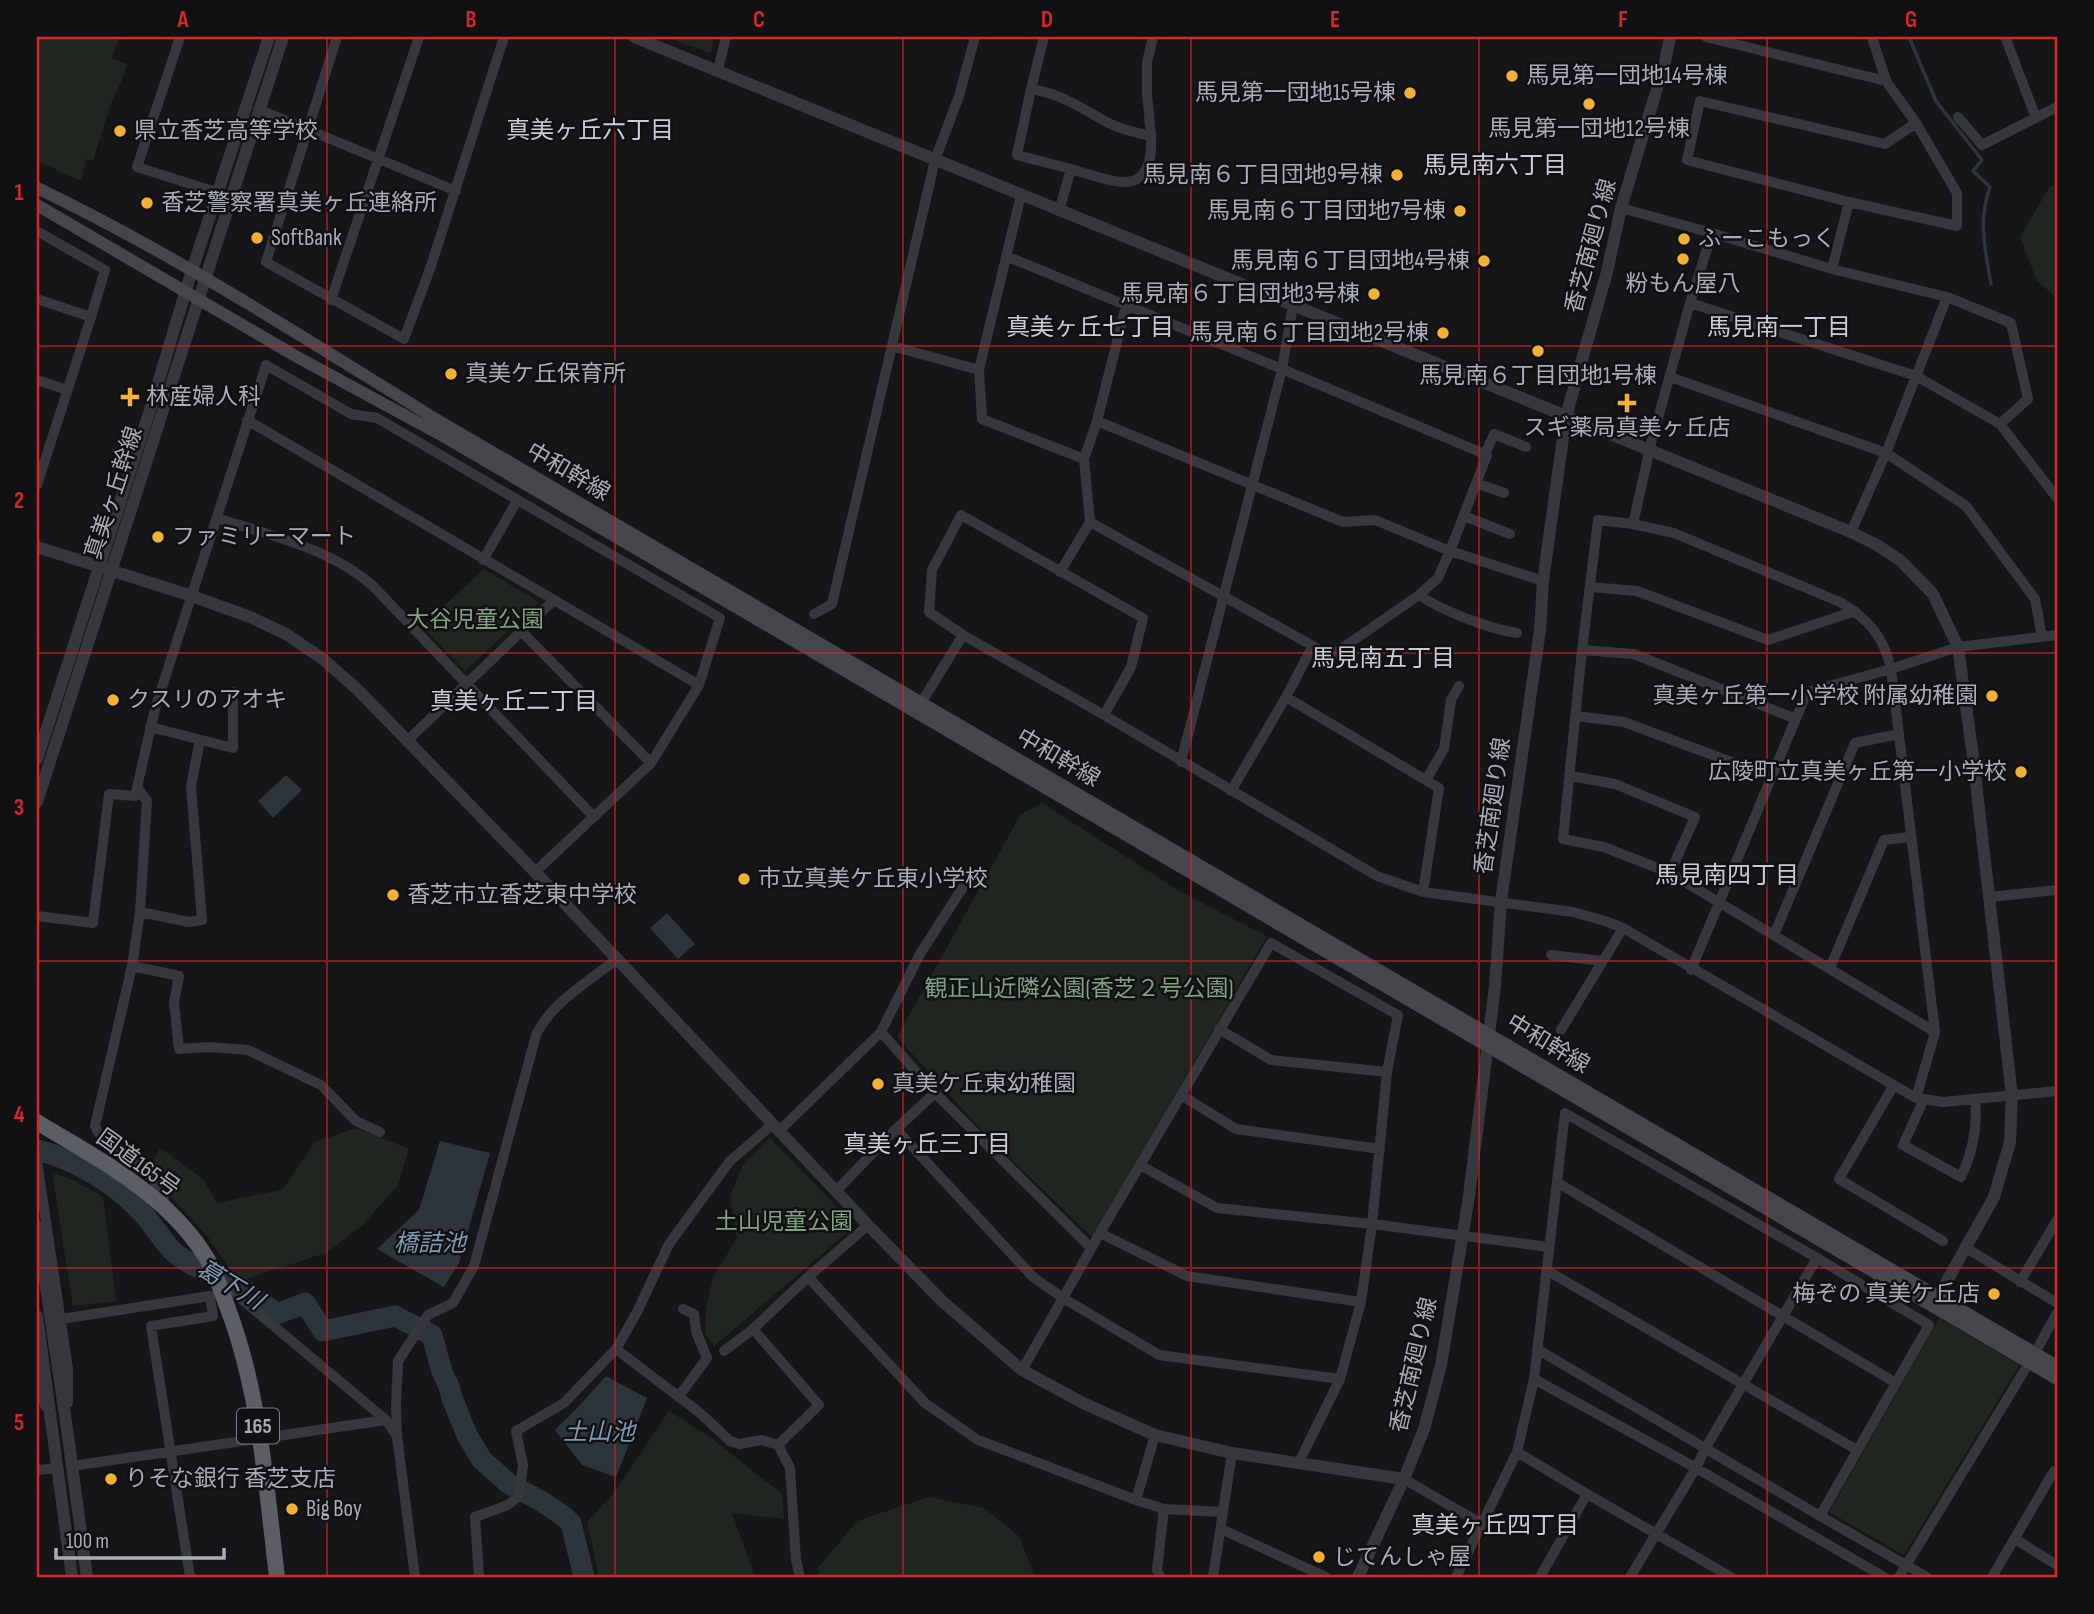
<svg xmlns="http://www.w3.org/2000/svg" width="2094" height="1614" viewBox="0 0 2094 1614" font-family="'Sofia Sans Condensed','Noto Sans JP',sans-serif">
	<rect width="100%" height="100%" fill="#161618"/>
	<path fill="#1e261f" d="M 37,37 L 119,37 L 112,58 L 127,64 L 122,80 L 111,103 L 93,161 L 86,159 L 81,181 L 37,161 Z
		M 666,37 L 715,37 L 710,53 Z
		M 2057,185 L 2057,298 L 2037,281 L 2020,237 L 2050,186 Z
		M 484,569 L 539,602 L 465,671 L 422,626 Z
		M 1042,803 L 1181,892 L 1267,936 L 1093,1238 L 988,1137 L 897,1037 L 1021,814 Z
		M 357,1128 L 409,1149 L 398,1185 L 362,1226 L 326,1253 L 239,1281 L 207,1236 L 170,1196 L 152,1163 L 160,1148 L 203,1179 L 217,1203 L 282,1190 L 315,1142 Z
		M 770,1138 L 855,1226 L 714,1346 L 705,1333 L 706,1309 L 713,1277 L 737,1238 L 730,1197 L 742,1166 Z
		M 52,1172 L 75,1181 L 103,1197 L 116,1301 L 73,1306 Z
		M 1939,1318 L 2020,1364 L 1904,1555 L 1829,1512 Z
		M 669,1411 L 710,1437 L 782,1494 L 784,1519 L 732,1513 L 755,1577 L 599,1577 L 587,1522 L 613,1494 Z
		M 929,1497 L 984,1508 L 1019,1536 L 1035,1577 L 819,1577 L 818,1568 L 857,1521 Z"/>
	<path fill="#2c353c" d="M 286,775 L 302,790 L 273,818 L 258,801 Z
		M 667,913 L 695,944 L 678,959 L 650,928 Z
		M 440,1141 L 490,1153 L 459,1263 L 444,1287 L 377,1249 L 419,1210 Z
		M 606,1376 L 647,1398 L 616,1477 L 582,1465 L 555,1430 L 579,1406 Z"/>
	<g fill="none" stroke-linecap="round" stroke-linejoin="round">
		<path stroke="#2c353c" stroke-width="3.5" d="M 1909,37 L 1936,101 L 1982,160 L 1973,171 L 1990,187 C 1978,220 1985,250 1991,284"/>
		<path stroke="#2c353c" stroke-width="21" d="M 37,1150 C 76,1159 119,1186 145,1216 C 156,1228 164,1244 176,1254 C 193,1268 213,1273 233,1283 C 248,1291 263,1304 277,1314 L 305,1303 L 323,1331 L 395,1316 L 432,1335 L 442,1372 L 449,1386 L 452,1398 L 467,1435 L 482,1460 L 509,1484 L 541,1501 L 562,1515 L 571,1523 L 584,1577"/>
		<path stroke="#37383d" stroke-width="10" d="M 180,37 L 137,167 L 219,193
			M 337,37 L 266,262 L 404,339 L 431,266 L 504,37
			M 1706,37 L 1886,81
			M 1872,37 L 1886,81 L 1916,123 L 1957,193 L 1957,226 L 1849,202 L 1687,160 L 1700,101 L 1885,144 L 1916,123
			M 2006,39 L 2036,118
			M 718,70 L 726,37
			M 1031,89 L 1044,37
			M 258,109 L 456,191
			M 1958,117 L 1982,145 L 2057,107
			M 1151,136 L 1147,94 L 1147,62 L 1153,37
			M 1021,195 L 979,370 L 982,419 L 1084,459
			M 1621,208 L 1712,233 L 1832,269 L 1947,297 L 2011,323 L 2028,399 L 2000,424
			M 1059,211 L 1071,169 L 1017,155 L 1031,89 C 1061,94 1078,106 1103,120 C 1118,129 1135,132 1151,136 C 1154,202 1113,181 1071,169
			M 37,231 L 105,270 L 91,317
			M 1006,256 L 1282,369 L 1487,455 L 1450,551 L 1438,578 L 1419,595 L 1331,656 L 1090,522 L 1084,459 L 1097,421 L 1126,306
			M 1832,269 L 1849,202
			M 37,299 L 91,317 L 37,485
			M 331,300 L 419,37
			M 1690,303 L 1916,376 L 2000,424 L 2057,498
			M 892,346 L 979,370
			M 1670,377 L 1886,453 L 1966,506 L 2035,599 L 2042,637
			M 37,380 L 67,390
			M 247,420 L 699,685
			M 1097,421 L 1343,522 L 1375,520 L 1450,551 L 1543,581
			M 1485,454 L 1494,434 L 1526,447
			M 1476,483 L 1504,493
			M 1464,516 L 1510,534
			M 217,518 C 271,536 330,548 373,586 L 593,816
			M 1633,524 L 1651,443 L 1690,303 L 1712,233
			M 1851,532 L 1886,453 L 1947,297
			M 483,560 L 517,501
			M 1060,572 L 1090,522
			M 1590,587 L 1637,591 L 1768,640 L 1855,611
			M 1419,595 C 1442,611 1490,629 1517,633
			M 814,614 L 832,604 L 935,160 L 959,96 L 975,37
			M 522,632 L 651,763
			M 1582,650 L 1634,654 L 1796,719
			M 1286,697 L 1312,647
			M 921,703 L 963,635
			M 1104,715 L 1131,667 L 1143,618 L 961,515 L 932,570 L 929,612 L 963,635 L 1104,715 L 1377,876 L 1423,892 L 1573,912 L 1605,921 L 1623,928 L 1916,1098 L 1943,1102 L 2057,1091
			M 1576,716 L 1624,722 L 1772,777
			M 150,727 L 233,748 L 233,692
			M 407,741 L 553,601
			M 1181,762 L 1282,369 L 1293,305
			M 1571,776 L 1615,784 L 1695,817 L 1670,873
			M 1426,780 L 1444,749 L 1451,700 L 1459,686
			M 137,787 L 147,801 L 140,912 L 132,966 L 95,1126 C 99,1138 109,1141 118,1148 C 140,1163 159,1180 166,1206
			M 1231,791 L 1286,697 L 1439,788 L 1423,892
			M 1989,897 L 2057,890
			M 140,912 L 189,922 L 202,920 L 191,786 L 200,740
			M 37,916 L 93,923 L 109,794 L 135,796 L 155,709 L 266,365 L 351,414 L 377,418 L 720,618 L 699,685 L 651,763 L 535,872
			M 1774,935 L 1855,743 L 1899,734
			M 1551,955 L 1603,961
			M 132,966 L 179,976 L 174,1002 L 179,1049 L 209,1047 L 248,1050 L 321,1085 L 356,1121 L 380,1132
			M 1830,968 L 1884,840 L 1910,837
			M 1691,970 L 1807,692 L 1891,669 L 1958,647 L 2057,635
			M 1219,1029 L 1271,1060 L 1387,1072
			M 1561,1030 L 1623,928
			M 881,1032 L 935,1093 L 1091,1248
			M 1894,1085 L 1839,1179 L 1943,1241
			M 1181,1095 L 1236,1129 L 1380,1149
			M 1916,1098 L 1935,1032 L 1891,669 C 1884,636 1868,619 1840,602 L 1674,533 L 1633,524 L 1598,520 L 1582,650 L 1563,839 L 1604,847 L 1670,873 L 1935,1032
			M 1924,1099 L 1903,1145 L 1961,1177 C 1973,1152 1978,1127 1975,1099
			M 896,1129 L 1033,1277 L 1063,1298 L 1159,1355 L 1340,1379
			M 780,1130 L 881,1032 L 920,954 L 967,881
			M 37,1161 L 68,1369 L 68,1403
			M 1140,1165 L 1217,1208 L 1372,1224 L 1549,1247
			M 1558,1183 L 1896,1383
			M 836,1191 L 896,1129 L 935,1093
			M 868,1225 L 808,1277 L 925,1403 L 978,1440 L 1136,1500 L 1155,1435
			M 1100,1233 L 1187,1276 L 1361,1302
			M 1966,1248 L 2057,1303
			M 1546,1270 L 1857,1450
			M 220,1281 L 386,1420 L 397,1436 L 415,1577
			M 2020,1282 L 2057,1220
			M 61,1319 L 210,1296 L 213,1316 L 151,1326 L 190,1577
			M 616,1349 L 700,1413 L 730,1441 L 739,1444 L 762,1440 L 778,1445 L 819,1405 L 753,1329
			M 1537,1349 L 1820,1516 L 1929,1325 L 1817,1258 L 1565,1113 L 1534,1379 L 1696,1468 L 1884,1577
			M 724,1351 L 753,1329 L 808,1277
			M 1022,1370 L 1100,1233 L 1271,943 L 1398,1015 L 1387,1072 L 1372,1224 L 1361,1302 L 1340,1379 L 1298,1464
			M 37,1382 L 45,1406
			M 679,1396 L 707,1358 L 696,1331 L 694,1314 L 683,1309
			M 397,1436 L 396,1404 L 398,1361 L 428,1315 L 453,1303 L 474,1266 L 536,1035 C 551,1003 589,981 617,959
			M 778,1445 L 790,1468 L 796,1560 L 800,1577
			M 1517,1452 L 1534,1379
			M 72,1466 L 386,1420
			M 37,1470 L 58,1468
			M 1404,1479 L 1482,1524
			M 1136,1500 L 1164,1509 L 1222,1512
			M 1820,1516 L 1927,1577
			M 1221,1529 L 1326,1577
			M 2015,1539 L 2057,1565
			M 479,1577 L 475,1517 L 508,1505 L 519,1496 L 523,1465 L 516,1431 L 564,1403 L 616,1349 L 637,1312 L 669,1244 L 730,1161 L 773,1124
			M 1160,1577 L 1157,1570 L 1164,1509
			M 1213,1577 L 1232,1453
			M 1456,1577 L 1517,1452 L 1587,1494 L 1731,1577
			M 1540,1577 L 1587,1494
			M 1630,1577 L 1696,1468 L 1705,1449 L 1817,1258
			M 1899,1577 L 2035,1353 L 2057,1313
			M 1992,1577 L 2054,1471 L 2057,1473"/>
		<path stroke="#37383d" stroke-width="12" d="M 634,37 L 1851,532 L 1877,545 L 1901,561 L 1933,594 L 1958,647 L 1973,757 L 2012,1096 L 2010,1142 L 1994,1197 L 1933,1306
			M 37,547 L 192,596 L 250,617 L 286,634 L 323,659 L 358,690 L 535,872 L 868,1225 L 942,1301 L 1022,1370 L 1085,1404 L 1155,1435 L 1232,1453 L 1404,1479
			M 37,759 L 149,413 L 192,270 L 269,37
			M 37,802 L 283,37
			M 37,1226 L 67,1429 L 87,1577
			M 37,1316 L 72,1577
			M 1358,1577 L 1404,1479 L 1424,1429 L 1441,1365 L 1469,1196 L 1495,986 L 1501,901 L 1540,630 L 1543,581 L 1566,416 L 1607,272 L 1621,208 L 1665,62 L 1670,37"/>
		<path stroke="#45474d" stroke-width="12" d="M 37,188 C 177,255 307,340 439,421 L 2057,1366
			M 37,205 L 299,358 L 443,436 L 2057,1379"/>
		<path stroke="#5b5e65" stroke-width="16" d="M 37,1122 C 81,1149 127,1173 165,1208 C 180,1222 195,1239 206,1257 C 215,1272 221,1289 227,1306 C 260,1392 266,1486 277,1577"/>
	</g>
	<path fill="none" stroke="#d62828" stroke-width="2" stroke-opacity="0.55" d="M 327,37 L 327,1577M 615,37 L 615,1577M 903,37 L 903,1577M 1191,37 L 1191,1577M 1479,37 L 1479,1577M 1767,37 L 1767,1577M 37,346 L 2057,346M 37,653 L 2057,653M 37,961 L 2057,961M 37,1268 L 2057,1268"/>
	<g fill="#f2b134" stroke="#111113" stroke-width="2.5">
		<circle cx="1512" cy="76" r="7"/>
		<circle cx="1410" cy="93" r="7"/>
		<circle cx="1589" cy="104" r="7"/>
		<circle cx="120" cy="131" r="7"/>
		<circle cx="1397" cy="175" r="7"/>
		<circle cx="147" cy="203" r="7"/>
		<circle cx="1460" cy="211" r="7"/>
		<circle cx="257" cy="238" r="7"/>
		<circle cx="1684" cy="239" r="7"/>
		<circle cx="1683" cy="259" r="7"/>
		<circle cx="1484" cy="261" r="7"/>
		<circle cx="1374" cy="294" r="7"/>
		<circle cx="1443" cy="333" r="7"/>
		<circle cx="1538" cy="351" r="7"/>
		<circle cx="451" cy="374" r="7"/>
		<path d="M126.5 386.5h7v7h7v7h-7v7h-7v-7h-7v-7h7z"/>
		<path d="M1623.5 392.5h7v7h7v7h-7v7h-7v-7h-7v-7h7z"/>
		<circle cx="158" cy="537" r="7"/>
		<circle cx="1992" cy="696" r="7"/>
		<circle cx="113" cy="700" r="7"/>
		<circle cx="2021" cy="772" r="7"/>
		<circle cx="744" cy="879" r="7"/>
		<circle cx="393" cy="895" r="7"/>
		<circle cx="878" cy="1084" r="7"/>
		<circle cx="1994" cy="1294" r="7"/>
		<circle cx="111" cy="1479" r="7"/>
		<circle cx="292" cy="1509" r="7"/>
		<circle cx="1319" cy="1557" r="7"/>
	</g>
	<g text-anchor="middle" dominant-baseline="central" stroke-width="5" stroke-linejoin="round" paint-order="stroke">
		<rect fill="#111113" stroke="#7b7e86" stroke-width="2" x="237" y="1408.5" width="42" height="35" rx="5"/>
		<g font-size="21" font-weight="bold" fill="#a8adb8">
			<text x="258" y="1426">165</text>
		</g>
		<g font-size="23" fill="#a8adb8" stroke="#111113" text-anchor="start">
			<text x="1526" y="76">馬見第一団地14号棟</text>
			<text x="1396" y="93" text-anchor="end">馬見第一団地15号棟</text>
			<text x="1589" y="129" text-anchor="middle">馬見第一団地12号棟</text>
			<text x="134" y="131">県立香芝高等学校</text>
			<text x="1383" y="175" text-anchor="end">馬見南６丁目団地9号棟</text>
			<text x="161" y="203">香芝警察署真美ヶ丘連絡所</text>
			<text x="1446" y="211" text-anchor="end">馬見南６丁目団地7号棟</text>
			<text x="271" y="238">SoftBank</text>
			<text x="1698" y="239">ふーこもっく</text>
			<text x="1470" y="261" text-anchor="end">馬見南６丁目団地4号棟</text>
			<text x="1683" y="284" text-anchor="middle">粉もん屋八</text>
			<text x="1360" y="294" text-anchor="end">馬見南６丁目団地3号棟</text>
			<text x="1429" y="333" text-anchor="end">馬見南６丁目団地2号棟</text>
			<text x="465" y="374">真美ケ丘保育所</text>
			<text x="1538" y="376" text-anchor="middle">馬見南６丁目団地1号棟</text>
			<text x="146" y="397">林産婦人科</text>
			<text x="1627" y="428" text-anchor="middle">スギ薬局真美ヶ丘店</text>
			<text x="172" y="537">ファミリーマート</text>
			<text x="1978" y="696" text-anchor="end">真美ヶ丘第一小学校 附属幼稚園</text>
			<text x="127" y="700">クスリのアオキ</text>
			<text x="2007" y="772" text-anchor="end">広陵町立真美ヶ丘第一小学校</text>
			<text x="758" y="879">市立真美ケ丘東小学校</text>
			<text x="407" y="895">香芝市立香芝東中学校</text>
			<text x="892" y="1084">真美ケ丘東幼稚園</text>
			<text x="1980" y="1294" text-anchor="end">梅ぞの 真美ケ丘店</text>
			<text x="125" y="1479">りそな銀行 香芝支店</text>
			<text x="306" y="1509">Big Boy</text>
			<text x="1333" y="1557">じてんしゃ屋</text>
		</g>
		<g font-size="23" fill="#a8adb8" stroke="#111113">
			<text transform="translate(1591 246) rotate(-75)">香芝南廻り線</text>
			<text transform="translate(568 472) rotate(30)">中和幹線</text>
			<text transform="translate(114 493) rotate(-72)">真美ヶ丘幹線</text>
			<text transform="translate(1058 758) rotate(30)">中和幹線</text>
			<text transform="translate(1493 806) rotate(-82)">香芝南廻り線</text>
			<text transform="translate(1548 1044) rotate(31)">中和幹線</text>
			<text transform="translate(138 1163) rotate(36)">国道165号</text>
			<text transform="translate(1414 1365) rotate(-77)">香芝南廻り線</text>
		</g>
		<g font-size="23" fill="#7fa381" stroke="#111113">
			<text x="475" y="620">大谷児童公園</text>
			<text x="1079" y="989">観正山近隣公園(香芝２号公園)</text>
			<text x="784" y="1222">土山児童公園</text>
		</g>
		<g font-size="24" fill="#c9ccd4" stroke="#111113">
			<text x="590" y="130">真美ヶ丘六丁目</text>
			<text x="1495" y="165">馬見南六丁目</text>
			<text x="1090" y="327">真美ヶ丘七丁目</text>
			<text x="1779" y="327">馬見南一丁目</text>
			<text x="1383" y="658">馬見南五丁目</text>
			<text x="514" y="701">真美ヶ丘二丁目</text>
			<text x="1727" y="875">馬見南四丁目</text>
			<text x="927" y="1144">真美ヶ丘三丁目</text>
			<text x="1495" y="1525">真美ヶ丘四丁目</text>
		</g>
		<g font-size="24" font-style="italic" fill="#7f9bb3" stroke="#111113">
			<text x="430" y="1243">橋詰池</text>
			<text transform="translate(230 1285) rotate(31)">葛下川</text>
			<text x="599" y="1432">土山池</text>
		</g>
	</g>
	<rect width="2094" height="1614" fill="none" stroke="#111113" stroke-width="77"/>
	<path d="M56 1548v10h168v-10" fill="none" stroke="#a8adb8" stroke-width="3.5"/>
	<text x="66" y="1548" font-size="21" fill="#a8adb8" stroke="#111113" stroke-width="5" paint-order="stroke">100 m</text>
	<rect x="38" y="38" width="2018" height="1538" fill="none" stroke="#d62828" stroke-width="2.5"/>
	<g font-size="23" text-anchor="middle" font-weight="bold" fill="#d62828">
		<text x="183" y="27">A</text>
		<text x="471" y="27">B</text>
		<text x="759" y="27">C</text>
		<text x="1047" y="27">D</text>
		<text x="1335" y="27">E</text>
		<text x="1623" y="27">F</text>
		<text x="1911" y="27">G</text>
		<text x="19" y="200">1</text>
		<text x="19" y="508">2</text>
		<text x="19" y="815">3</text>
		<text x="19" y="1122">4</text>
		<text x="19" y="1430">5</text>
	</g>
</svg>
